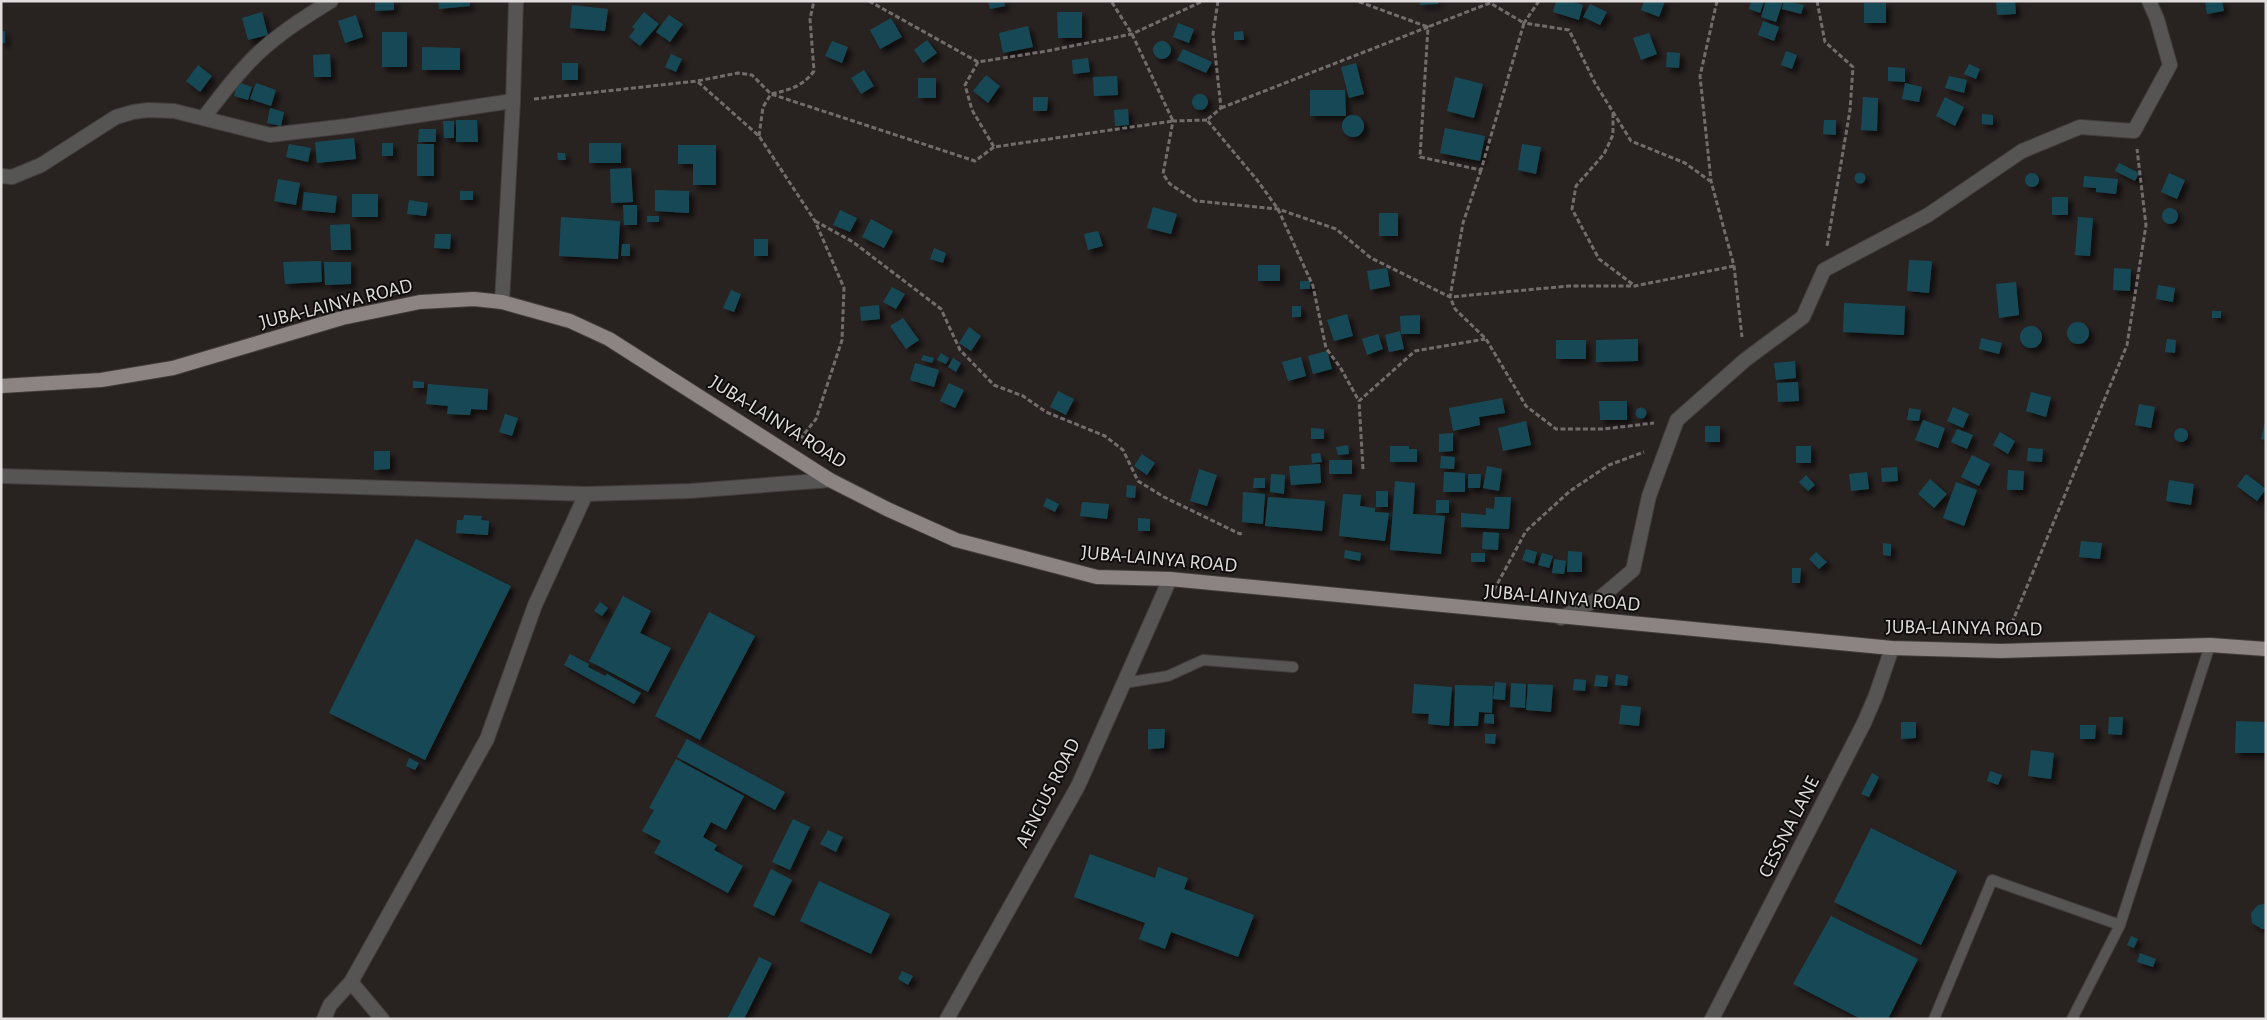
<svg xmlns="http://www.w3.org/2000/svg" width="2267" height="1020" viewBox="0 0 2267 1020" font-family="'Alegreya Sans',sans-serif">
	<defs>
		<filter id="shadow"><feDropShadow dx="4.5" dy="4.5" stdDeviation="2.5" flood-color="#0009"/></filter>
	</defs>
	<rect width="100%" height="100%" fill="#282221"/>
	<path fill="#184a55" filter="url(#shadow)" d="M 375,1 L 394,1 L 394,10 L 375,11 Z
		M 438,1 L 470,1 L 470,6 L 439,9 Z
		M 988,1 L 1004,1 L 1005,6 L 990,9 Z
		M 1420,1 L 1438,1 L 1438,4 L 1420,5 Z
		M 1556,1 L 1570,1 L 1583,5 L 1579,20 L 1553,12 Z
		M 1644,1 L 1665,1 L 1659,17 L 1641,10 Z
		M 1751,1 L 1764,1 L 1760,13 L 1749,9 Z
		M 1766,1 L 1783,1 L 1776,22 L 1761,17 Z
		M 1784,1 L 1804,5 L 1801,14 L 1782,9 Z
		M 1996,1 L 2015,1 L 2016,14 L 1997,15 Z
		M 2205,1 L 2222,1 L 2224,11 L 2207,14 Z
		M 1864,3 L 1886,3 L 1886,23 L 1864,23 Z
		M 1590,4 L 1607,12 L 1600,25 L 1583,17 Z
		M 572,5 L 608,9 L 605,31 L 570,28 Z
		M 262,12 L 268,35 L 248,40 L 242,18 Z
		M 644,12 L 659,24 L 640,46 L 629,37 L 635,29 L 632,27 Z
		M 1057,12 L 1082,12 L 1082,38 L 1058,38 Z
		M 356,15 L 363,37 L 345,43 L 338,21 Z
		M 669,15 L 683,24 L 670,42 L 656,32 Z
		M 891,18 L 902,37 L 880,49 L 870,30 Z
		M 1763,21 L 1779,27 L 1774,41 L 1758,35 Z
		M 1178,23 L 1194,29 L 1189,43 L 1173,37 Z
		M 1028,26 L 1033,47 L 1003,53 L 999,33 Z
		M 1,31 L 5,31 L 5,43 L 1,43 Z
		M 1243,31 L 1244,40 L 1234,40 L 1234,32 Z
		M 382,32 L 407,32 L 407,67 L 382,67 Z
		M 1649,33 L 1657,54 L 1641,60 L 1633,38 Z
		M 927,40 L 937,53 L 923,63 L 914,50 Z
		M 832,41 L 848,47 L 842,63 L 825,56 Z
		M1153 50a9 9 0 1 1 18 0a9 9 0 1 1-18 0Z
		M 422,47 L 460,48 L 460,70 L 422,70 Z
		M 1183,49 L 1212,62 L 1206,73 L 1177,60 Z
		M 1786,51 L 1797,55 L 1792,69 L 1781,65 Z
		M 1667,52 L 1680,53 L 1679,68 L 1666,67 Z
		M 330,54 L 331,77 L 314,77 L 313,55 Z
		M 671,54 L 682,59 L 676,72 L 665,67 Z
		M 1088,58 L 1090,72 L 1073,74 L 1072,60 Z
		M 562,63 L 578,63 L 578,80 L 562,80 Z
		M 1356,63 L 1364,94 L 1349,98 L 1341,67 Z
		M 1969,64 L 1980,69 L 1976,79 L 1964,74 Z
		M 198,65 L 212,76 L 200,92 L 186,81 Z
		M 1888,67 L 1905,68 L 1905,82 L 1888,81 Z
		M 864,70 L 874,86 L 861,94 L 851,78 Z
		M 986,75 L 1000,86 L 988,103 L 973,91 Z
		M 1117,76 L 1118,95 L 1094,96 L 1093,77 Z
		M 1949,76 L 1967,80 L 1964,93 L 1945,88 Z
		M 1455,77 L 1483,84 L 1474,118 L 1447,111 Z
		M 918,78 L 936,78 L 936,98 L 918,98 Z
		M 238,82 L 252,87 L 248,100 L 234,96 Z
		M 256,83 L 276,90 L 271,106 L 250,99 Z
		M 1905,83 L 1922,87 L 1919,102 L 1902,99 Z
		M 1310,90 L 1345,90 L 1346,116 L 1310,116 Z
		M1192 102a8 8 0 1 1 16 0a8 8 0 1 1-16 0Z
		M 1033,97 L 1048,97 L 1047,111 L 1033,111 Z
		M 1863,97 L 1878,98 L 1877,131 L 1861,130 Z
		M 1945,97 L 1964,107 L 1955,126 L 1936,116 Z
		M 270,108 L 284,112 L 281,126 L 267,123 Z
		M 1128,109 L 1129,125 L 1115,126 L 1114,110 Z
		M 1982,114 L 1993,115 L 1993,125 L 1982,124 Z
		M1342 126a11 11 0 1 1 22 0a11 11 0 1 1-22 0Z
		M 456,120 L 477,120 L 478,142 L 456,142 Z
		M 1824,120 L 1836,120 L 1836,135 L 1823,134 Z
		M 443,121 L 454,121 L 454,138 L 444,138 Z
		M 1445,128 L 1485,136 L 1480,161 L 1440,153 Z
		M 419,129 L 436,129 L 436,142 L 418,142 Z
		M 354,138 L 356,159 L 317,163 L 315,142 Z
		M 382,143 L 393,143 L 393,156 L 382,156 Z
		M 589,143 L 621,143 L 621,163 L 589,163 Z
		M 289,144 L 311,148 L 308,162 L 286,157 Z
		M 417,144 L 434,144 L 434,176 L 417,176 Z
		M 1522,144 L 1541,147 L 1536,174 L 1518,170 Z
		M 678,145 L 716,145 L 716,185 L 693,185 L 693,164 L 678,164 Z
		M 557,153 L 565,153 L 566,160 L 558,160 Z
		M 2119,163 L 2139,173 L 2135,181 L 2115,171 Z
		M 631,168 L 633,202 L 611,203 L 610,169 Z
		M1854.5 178a5.5 5.5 0 1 1 11 0a5.5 5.5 0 1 1-11 0Z
		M2025 180a7 7 0 1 1 14 0a7 7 0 1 1-14 0Z
		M 2169,173 L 2185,180 L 2177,199 L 2161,192 Z
		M 2084,176 L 2118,179 L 2116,194 L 2096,192 L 2096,188 L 2083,187 Z
		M 278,179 L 300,183 L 296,205 L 274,201 Z
		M 655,190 L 689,191 L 689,213 L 655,211 Z
		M 460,191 L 473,191 L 473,200 L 460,200 Z
		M 304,192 L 337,196 L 335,213 L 302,210 Z
		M 352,194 L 378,194 L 378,217 L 352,217 Z
		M 2052,197 L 2068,197 L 2068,215 L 2052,215 Z
		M 409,200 L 428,203 L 426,216 L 407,214 Z
		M 623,205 L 637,205 L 637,225 L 624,225 Z
		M 1153,207 L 1177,214 L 1171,234 L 1147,228 Z
		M2162 216a8 8 0 1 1 16 0a8 8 0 1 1-16 0Z
		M 840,210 L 857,218 L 850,232 L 833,225 Z
		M 1379,213 L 1398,213 L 1398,236 L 1379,236 Z
		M 647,216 L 659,216 L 659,222 L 647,222 Z
		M 561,217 L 620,221 L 618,259 L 559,256 Z
		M 2078,217 L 2093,218 L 2090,256 L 2075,255 Z
		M 871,219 L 893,231 L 884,248 L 862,237 Z
		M 350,224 L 351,250 L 331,250 L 330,225 Z
		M 1098,231 L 1103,246 L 1088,250 L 1084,234 Z
		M 435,234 L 451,234 L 450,249 L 434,248 Z
		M 754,239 L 768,239 L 768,256 L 754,256 Z
		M 622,244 L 630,244 L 630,256 L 621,256 Z
		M 934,248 L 946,253 L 943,263 L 930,259 Z
		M 1909,260 L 1932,261 L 1929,293 L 1907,291 Z
		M 321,261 L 322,282 L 285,284 L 283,262 Z
		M 324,262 L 351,262 L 351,284 L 325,285 Z
		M 1258,265 L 1280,265 L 1280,281 L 1258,281 Z
		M 1387,268 L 1390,286 L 1370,290 L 1367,271 Z
		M 2114,268 L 2131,269 L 2130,291 L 2113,290 Z
		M 1300,281 L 1310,281 L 1310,289 L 1300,289 Z
		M 2016,282 L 2019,315 L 1999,318 L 1996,284 Z
		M 2158,285 L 2175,288 L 2173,302 L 2156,299 Z
		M 892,287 L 905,294 L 896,309 L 883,302 Z
		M 731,290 L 741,294 L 734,312 L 723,308 Z
		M 1844,303 L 1905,306 L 1904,335 L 1843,332 Z
		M 879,305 L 880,319 L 861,321 L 860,307 Z
		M 1292,306 L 1301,306 L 1301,317 L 1292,317 Z
		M 2212,311 L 2221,311 L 2221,318 L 2212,318 Z
		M 1347,314 L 1353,336 L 1334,341 L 1327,320 Z
		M 1420,315 L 1420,334 L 1401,334 L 1400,316 Z
		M 903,318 L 919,340 L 906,349 L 890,326 Z
		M2067 333a11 11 0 1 1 22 0a11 11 0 1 1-22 0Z
		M2020 337a11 11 0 1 1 22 0a11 11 0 1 1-22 0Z
		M 969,327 L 981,336 L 971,351 L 959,343 Z
		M 1400,331 L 1404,349 L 1389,352 L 1385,335 Z
		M 1378,334 L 1383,349 L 1367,355 L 1362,339 Z
		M 1981,338 L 2002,343 L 1999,354 L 1979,349 Z
		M 1638,339 L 1638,361 L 1596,362 L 1596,340 Z
		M 2167,339 L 2176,340 L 2175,353 L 2165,352 Z
		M 1556,340 L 1586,340 L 1586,359 L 1556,359 Z
		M 1327,351 L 1332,369 L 1313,374 L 1308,356 Z
		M 941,353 L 949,358 L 946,364 L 937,360 Z
		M 923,355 L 934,358 L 932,363 L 921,360 Z
		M 1301,357 L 1306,376 L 1288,381 L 1282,362 Z
		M 953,358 L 961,363 L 956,372 L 948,367 Z
		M 1795,361 L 1796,378 L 1776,380 L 1774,363 Z
		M 915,363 L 939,370 L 934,387 L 910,380 Z
		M 413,381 L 424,382 L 424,388 L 413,388 Z
		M 1798,382 L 1799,401 L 1778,402 L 1777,383 Z
		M 949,383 L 964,390 L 955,408 L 940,401 Z
		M 428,384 L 488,389 L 487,410 L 471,409 L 470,415 L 447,414 L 448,406 L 426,404 Z
		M 1058,391 L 1074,399 L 1066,415 L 1050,407 Z
		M 2031,392 L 2051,397 L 2046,417 L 2026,411 Z
		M 1502,398 L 1505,413 L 1479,417 L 1480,425 L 1453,431 L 1449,408 Z
		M 1599,401 L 1627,401 L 1627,420 L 1600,420 Z
		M 2139,404 L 2155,407 L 2151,428 L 2135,425 Z
		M 1953,407 L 1969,414 L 1963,428 L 1947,421 Z
		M1635.5 413a5.5 5.5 0 1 1 11 0a5.5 5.5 0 1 1-11 0Z
		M 1909,408 L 1921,410 L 1919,421 L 1907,420 Z
		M 505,414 L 518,418 L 512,436 L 499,432 Z
		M 1923,420 L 1945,428 L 1938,448 L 1915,440 Z
		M 1526,421 L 1531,445 L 1503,451 L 1498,428 Z
		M 2265,422 L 2266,422 L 2266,440 L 2261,439 Z
		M 1705,426 L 1720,426 L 1720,442 L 1705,442 Z
		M2174 435a7 7 0 1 1 14 0a7 7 0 1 1-14 0Z
		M 1311,428 L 1324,429 L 1324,439 L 1311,439 Z
		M 1957,429 L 1973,435 L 1967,449 L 1951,442 Z
		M 2000,432 L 2015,441 L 2008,454 L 1993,445 Z
		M 1453,433 L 1453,451 L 1439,452 L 1439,434 Z
		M 1348,445 L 1349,454 L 1338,455 L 1336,447 Z
		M 1390,446 L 1409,446 L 1409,449 L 1417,449 L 1417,462 L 1390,462 Z
		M 1796,446 L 1811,446 L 1811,463 L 1796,463 Z
		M 2028,448 L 2043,449 L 2042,462 L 2027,461 Z
		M 374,451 L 390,451 L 390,469 L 374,470 Z
		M 1320,453 L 1322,462 L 1312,463 L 1311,454 Z
		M 1142,454 L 1155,463 L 1147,475 L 1134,466 Z
		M 1972,455 L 1990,464 L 1979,486 L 1961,477 Z
		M 1441,456 L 1455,457 L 1454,469 L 1440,468 Z
		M 1329,460 L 1352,460 L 1352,474 L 1329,474 Z
		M 1320,464 L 1321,483 L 1291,485 L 1289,466 Z
		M 1487,466 L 1502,469 L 1499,491 L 1483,488 Z
		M 1897,467 L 1898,481 L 1882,482 L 1881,468 Z
		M 1199,469 L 1217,475 L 1207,506 L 1190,501 Z
		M 2008,470 L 2024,471 L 2023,490 L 2007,490 Z
		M 1444,472 L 1465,473 L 1465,492 L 1443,492 Z
		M 1867,472 L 1869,489 L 1851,491 L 1849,474 Z
		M 1271,474 L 1285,475 L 1284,494 L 1270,492 Z
		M 1468,474 L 1481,474 L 1480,488 L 1468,488 Z
		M 2246,474 L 2266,489 L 2257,501 L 2237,486 Z
		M 1806,475 L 1815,485 L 1808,491 L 1799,482 Z
		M 1254,478 L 1265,478 L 1265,488 L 1253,488 Z
		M 1930,479 L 1947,494 L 1934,508 L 1918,494 Z
		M 2169,480 L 2194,484 L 2191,505 L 2166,501 Z
		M 1395,481 L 1415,483 L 1413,514 L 1445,516 L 1441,554 L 1390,550 Z
		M 1956,482 L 1977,490 L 1964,526 L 1943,518 Z
		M 1127,485 L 1136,486 L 1135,498 L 1126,497 Z
		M 1376,491 L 1388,491 L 1388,507 L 1376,507 Z
		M 1243,492 L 1265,494 L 1263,524 L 1242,522 Z
		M 1343,494 L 1361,495 L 1360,506 L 1375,508 L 1375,512 L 1389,513 L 1385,541 L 1339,536 Z
		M 1268,497 L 1325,501 L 1322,531 L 1265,526 Z
		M 1495,497 L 1511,497 L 1509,529 L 1461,527 L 1461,513 L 1486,515 L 1486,508 L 1494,509 Z
		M 1047,498 L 1059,504 L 1055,512 L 1043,506 Z
		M 1436,500 L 1449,500 L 1449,513 L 1436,513 Z
		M 1082,502 L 1109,504 L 1107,519 L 1080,516 Z
		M 464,515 L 482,516 L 481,520 L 489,521 L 488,535 L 456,533 L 457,520 L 463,520 Z
		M 1138,518 L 1150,519 L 1150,531 L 1138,531 Z
		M 1483,532 L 1499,533 L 1498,550 L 1482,549 Z
		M 416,539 L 511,586 L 425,760 L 329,713 Z
		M 2081,541 L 2102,543 L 2100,559 L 2079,557 Z
		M 1883,543 L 1891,544 L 1891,556 L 1883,555 Z
		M 1526,549 L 1537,552 L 1534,564 L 1522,560 Z
		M 1345,550 L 1361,553 L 1360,561 L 1344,558 Z
		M 1568,551 L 1582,552 L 1582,572 L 1567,572 Z
		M 1816,552 L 1827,562 L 1819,569 L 1809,559 Z
		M 1471,553 L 1485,553 L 1485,562 L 1471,562 Z
		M 1542,553 L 1553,556 L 1549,568 L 1538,565 Z
		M 1554,559 L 1566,561 L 1564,574 L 1552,573 Z
		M 1792,568 L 1801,568 L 1800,583 L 1792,583 Z
		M 623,596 L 651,611 L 640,633 L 671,648 L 648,692 L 589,661 Z
		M 600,602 L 608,608 L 602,616 L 594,611 Z
		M 709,612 L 755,636 L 700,740 L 655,716 Z
		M 570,654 L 589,664 L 588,667 L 605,676 L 607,674 L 641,693 L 634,704 L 564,665 Z
		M 1616,674 L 1628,676 L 1627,686 L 1615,685 Z
		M 1596,675 L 1608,676 L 1607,687 L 1594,686 Z
		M 1574,679 L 1586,680 L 1585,691 L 1573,690 Z
		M 1495,682 L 1506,683 L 1505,700 L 1493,699 Z
		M 1511,683 L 1526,684 L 1525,708 L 1510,707 Z
		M 1414,684 L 1452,687 L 1449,726 L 1428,724 L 1429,714 L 1412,713 Z
		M 1528,684 L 1553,685 L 1551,712 L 1526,710 Z
		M 1455,685 L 1493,686 L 1492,713 L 1479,712 L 1478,726 L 1454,726 Z
		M 1621,705 L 1641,707 L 1639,726 L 1619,724 Z
		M 1485,714 L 1494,714 L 1494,724 L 1484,723 Z
		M 2109,717 L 2123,717 L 2122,735 L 2108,734 Z
		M 2236,721 L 2266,722 L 2266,753 L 2235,753 Z
		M 1901,722 L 1916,722 L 1916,738 L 1901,739 Z
		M 2080,725 L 2096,725 L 2095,739 L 2080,739 Z
		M 1148,729 L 1165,729 L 1164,748 L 1148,749 Z
		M 1485,734 L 1496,734 L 1495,744 L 1485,743 Z
		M 687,739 L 785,792 L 775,810 L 677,757 Z
		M 2031,750 L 2054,753 L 2051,779 L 2028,776 Z
		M 409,758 L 419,763 L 415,770 L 406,766 Z
		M 676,759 L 744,796 L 726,830 L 711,822 L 703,837 L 683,826 L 717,845 L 714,850 L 743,866 L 728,893 L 654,853 L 661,841 L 642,831 L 654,810 L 649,808 Z
		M 1990,771 L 2002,775 L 1998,785 L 1987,781 Z
		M 1872,773 L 1879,777 L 1869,797 L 1861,794 Z
		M 793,819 L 810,827 L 790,870 L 772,862 Z
		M 1871,828 L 1957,871 L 1921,945 L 1834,902 Z
		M 828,830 L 843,837 L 836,852 L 820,844 Z
		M 1090,854 L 1155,878 L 1158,867 L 1188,878 L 1184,889 L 1254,915 L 1238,957 L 1171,932 L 1165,949 L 1139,939 L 1145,923 L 1074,897 Z
		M 771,869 L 792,880 L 774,916 L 753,906 Z
		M 819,881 L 890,914 L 871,954 L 800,921 Z
		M 2264,904 L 2266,905 L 2266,929 L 2262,929 L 2252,923 L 2251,913 L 2258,905 Z
		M 1831,916 L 1918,959 L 1888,1019 L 1861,1019 L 1793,984 Z
		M 2131,936 L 2138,939 L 2134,948 L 2127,945 Z
		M 2140,953 L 2156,959 L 2153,967 L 2137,962 Z
		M 759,957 L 772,963 L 744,1019 L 727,1019 Z
		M 902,971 L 913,976 L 908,985 L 898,979 Z"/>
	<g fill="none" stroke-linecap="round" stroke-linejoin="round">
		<g stroke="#423c3b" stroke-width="12">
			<path id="service" d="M 1124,683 L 1168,676 L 1203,660 L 1293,667
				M 1934,1019 L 1992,880 L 2120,925
				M 2072,1019 L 2120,925 L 2210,645"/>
		</g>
		<g stroke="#423c3b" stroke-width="16">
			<path id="minor" d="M 204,117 C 217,101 229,84 243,69 C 267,41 300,20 331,1
				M 1,176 L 12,177 L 41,165 L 116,117 L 133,112 L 148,110 L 174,111 L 270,135 L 347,126 L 513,101
				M 502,302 L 513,101 L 516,1
				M 1,476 L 586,494 L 690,491 L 830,480
				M 1561,618 L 1600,598 L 1633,570 L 1649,496 L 1677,420 L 1745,360 L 1803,317 L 1824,270 L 1928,215 L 2022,151 L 2080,127 L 2134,131 L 2170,65 L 2157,19 L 2149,1
				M 351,982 L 382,1019
				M 324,1019 L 330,1005 L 351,982 L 487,739 L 535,605 L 586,494
				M 947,1019 L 1078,786 L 1170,579
				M 1712,1019 L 1864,723 L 1876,695 L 1892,648"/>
		</g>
		<g stroke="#423c3b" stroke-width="16">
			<path id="primary" d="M 1,386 L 101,380 L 173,368 L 342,318 L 420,302 L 474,299 L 502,302 L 570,321 L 609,339 L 830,480 L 887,509 L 956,540 L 1097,577 L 1170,579 L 1892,648 L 2001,651 L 2210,645 L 2266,649"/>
		</g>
		<path stroke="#726c6c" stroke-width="3" stroke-dasharray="5 2.5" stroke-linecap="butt" d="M 869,1 L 978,62 L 1047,51 L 1132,34 L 1203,1
			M 1218,1 L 1213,34 L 1221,108 L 1207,120 L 1257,180 L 1278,209 L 1313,286 L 1326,348 L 1340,367 L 1359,401
			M 1539,1 L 1524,23 L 1569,30 L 1595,83 L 1631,141 L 1685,163 L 1710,181
			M 1717,1 L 1700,76 L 1711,181 L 1734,266 L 1742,337
			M 1817,1 L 1825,42 L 1853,67 L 1850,110 L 1827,246
			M 978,62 L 965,85 L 972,110 L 994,147 L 1173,121 L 1132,34 L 1111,1
			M 698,82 L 759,136 L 815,221 L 844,288 L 842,340 L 816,419 L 801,438
			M 534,99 L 697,81 L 738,73 L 752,75 L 771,94 L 975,161 L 994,147
			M 1221,108 L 1428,27 L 1420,157 L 1481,170 L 1524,23 L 1490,3 L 1428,27 L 1357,1
			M 1613,113 L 1613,135 L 1604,154 L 1576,186 L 1572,209 L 1599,259 L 1635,286
			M 1207,120 L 1173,121 L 1163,174 L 1170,184 L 1196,201 L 1278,209 L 1336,229 L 1371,258 L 1450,297 L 1569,286 L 1635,286 L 1734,266
			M 759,136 L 763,107 L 771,94 C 790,90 803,86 814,71 L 810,19 L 814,1
			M 1481,170 L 1463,223 L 1450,297 L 1455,309 L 1486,339 L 1526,406 L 1556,429 L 1604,429 L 1654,423
			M 815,221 L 853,242 L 941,309 L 960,350 L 994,385 L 1023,396 L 1046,412 L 1105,436 L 1123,450 L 1138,481 L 1164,497 L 1240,534 L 1244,532
			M 1363,469 L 1359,401 L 1415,351 L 1485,339
			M 1494,590 L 1526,531 L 1570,491 L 1609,465 L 1644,452
			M 2009,630 L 2127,345 L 2146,225 L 2137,149"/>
		<use href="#service" stroke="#575454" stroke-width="10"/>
		<use href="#minor" stroke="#575454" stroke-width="14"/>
		<use href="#primary" stroke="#8b8483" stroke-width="14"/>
	</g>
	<g text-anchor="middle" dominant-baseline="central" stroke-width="4" stroke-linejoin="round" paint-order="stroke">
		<g font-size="20" fill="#e1dddd" stroke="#0f0c0c">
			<text transform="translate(336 304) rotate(-14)">JUBA-LAINYA ROAD</text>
			<text transform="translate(778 422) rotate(32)">JUBA-LAINYA ROAD</text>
			<text transform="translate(1159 559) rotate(5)">JUBA-LAINYA ROAD</text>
			<text transform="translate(1562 598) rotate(5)">JUBA-LAINYA ROAD</text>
			<text transform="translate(1964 628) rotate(1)">JUBA-LAINYA ROAD</text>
			<text transform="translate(1048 793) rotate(-63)">AENGUS ROAD</text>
			<text transform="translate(1789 827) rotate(-63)">CESSNA LANE</text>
		</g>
	</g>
	<rect width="2267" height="1020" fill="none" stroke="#e1dddd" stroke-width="5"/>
</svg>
